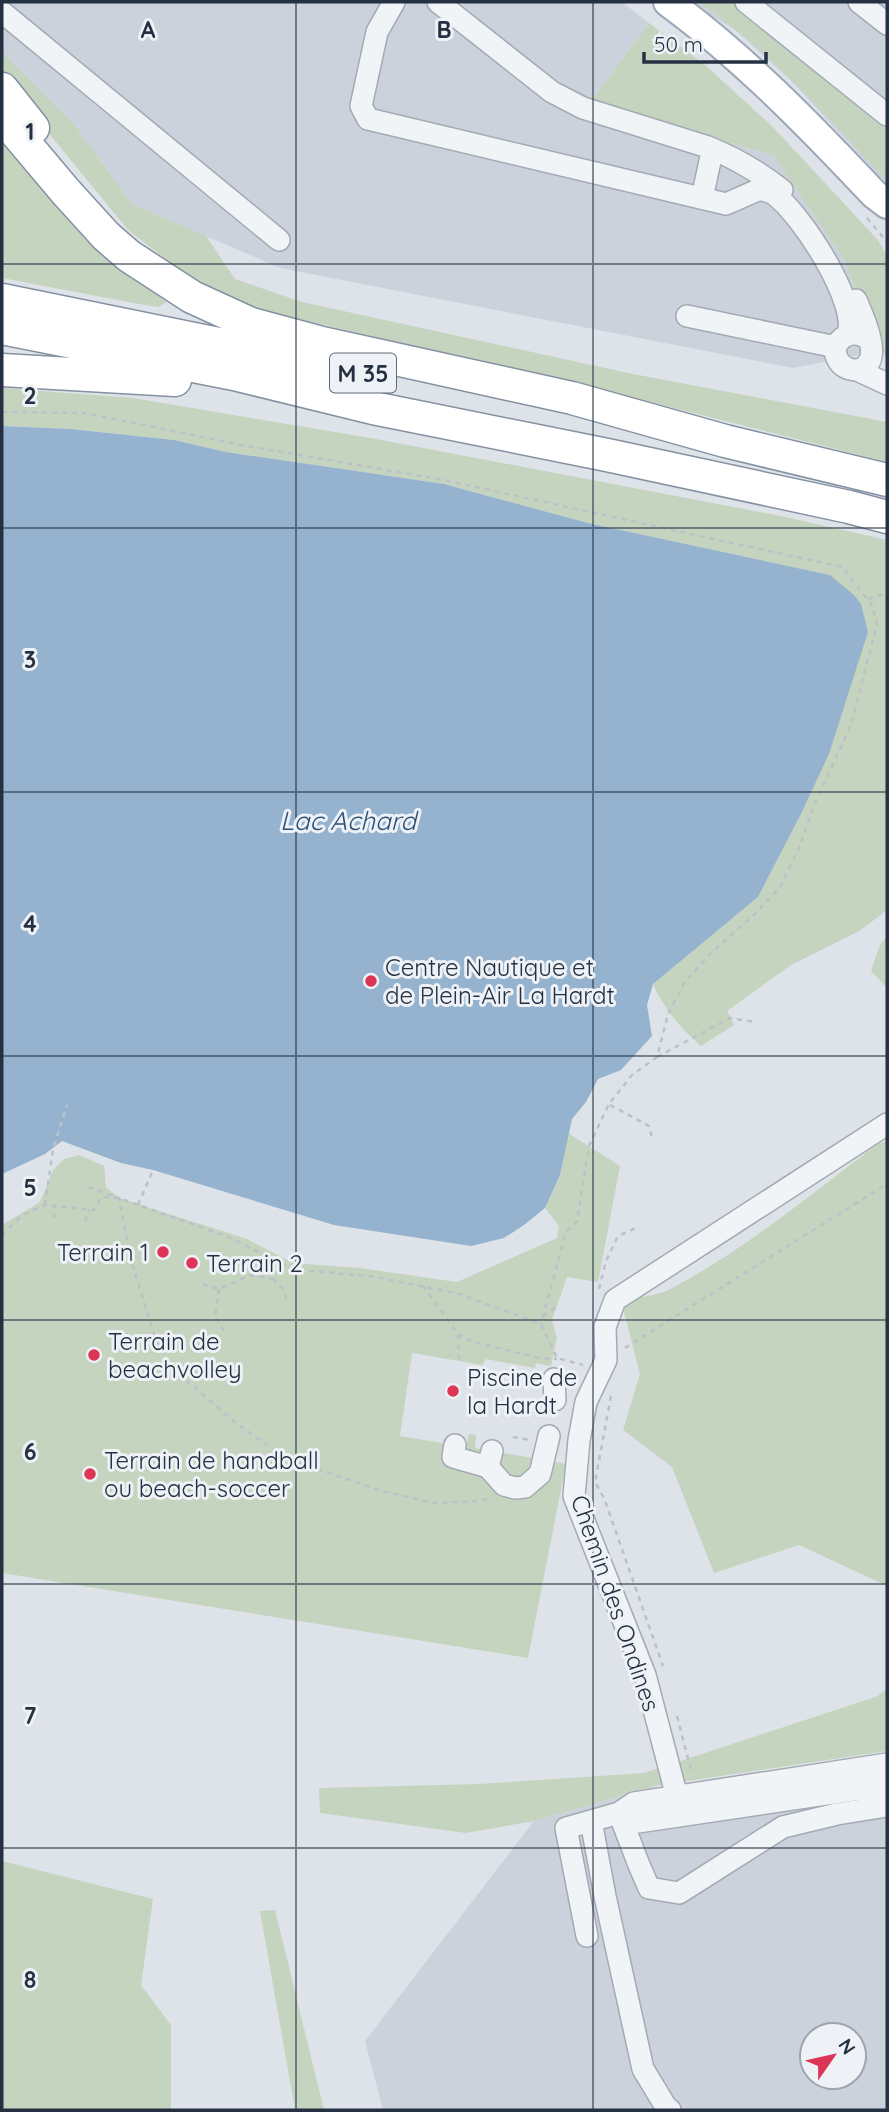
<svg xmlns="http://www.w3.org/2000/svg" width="889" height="2112" viewBox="0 0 889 2112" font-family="Quicksand,sans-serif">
	<rect width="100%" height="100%" fill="#dee3ea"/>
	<path fill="#ccd2dc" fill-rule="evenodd" d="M 2,2 L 622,2 L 649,23 L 588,105 L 773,155 L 844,260 L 881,351 L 793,368 L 280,268 L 132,204 L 74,124 L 2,52 Z
		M 696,2 L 887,2 L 887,184 L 791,81 L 735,30 L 713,17 Z
		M 655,1786 L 679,1827 L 887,1795 L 887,2110 L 383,2110 L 365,2041 L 534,1821 ZM 812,2035 L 854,2035 L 854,2077 L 812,2077 Z"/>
	<path fill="#c5d4be" d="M 699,2 L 736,2 L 880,116 L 887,128 L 887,182 C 827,116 773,54 699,2 Z
		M 649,23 L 704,64 L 772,126 L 877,239 L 887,255 L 887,358 L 881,351 L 844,260 L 773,155 L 588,105 Z
		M 2,52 L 74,124 L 132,204 L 206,236 L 235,279 L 302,302 L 628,373 L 887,422 L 887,462 L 646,401 L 236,304 L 202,287 L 128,230 L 2,76 Z
		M 2,139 L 114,261 L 166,302 L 159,307 L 139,304 L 2,278 Z
		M 2,388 L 133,398 L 376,439 L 781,516 L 887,540 L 887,910 L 861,930 L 791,965 L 727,1011 L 734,1025 L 701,1046 C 681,1029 664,1009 653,984 L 758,897 L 802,812 L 829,754 L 830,575 L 588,523 L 444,484 L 226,452 L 174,440 L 72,429 L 2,426 Z
		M 887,936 L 887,988 L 871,971 L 880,945 Z
		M 568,1133 L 620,1166 L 598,1282 L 567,1277 L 552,1320 L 557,1338 L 551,1366 L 536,1363 L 535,1368 L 486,1359 L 482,1365 L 412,1353 L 400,1436 L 466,1447 L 469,1434 L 476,1435 L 475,1448 L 566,1464 L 528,1658 L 2,1573 L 2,1225 L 40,1202 L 53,1170 L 64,1159 L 79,1155 L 104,1166 L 106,1187 L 119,1198 L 247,1239 L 293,1263 L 360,1268 L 457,1282 L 557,1238 L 559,1226 L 545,1208 L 560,1175 Z
		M 887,1141 L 887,1586 L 799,1545 L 714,1573 L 672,1467 L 623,1430 L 640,1374 L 622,1304 C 637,1295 657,1297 672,1288 C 746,1249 811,1194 878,1144 Z
		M 887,1688 L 887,1751 L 655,1786 L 534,1821 L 466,1833 L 320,1813 L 319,1788 L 480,1784 L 644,1773 L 878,1696 Z
		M 2,1861 L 153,1899 L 141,1985 L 171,2025 L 171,2110 L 2,2110 Z
		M 275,1910 L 324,2110 L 295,2110 L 260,1911 Z"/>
	<path fill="#95b3ce" d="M 2,426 L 71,429 L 174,440 L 226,452 L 444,484 L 588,523 L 830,575 L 854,595 L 861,604 L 868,632 L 829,754 L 802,812 L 758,897 L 653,984 L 647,1005 L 652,1036 L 621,1070 L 598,1079 L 586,1102 L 572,1119 L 560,1175 L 545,1208 L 524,1225 L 504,1238 L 471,1246 L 334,1225 L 153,1170 L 121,1163 L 62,1141 L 45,1154 L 2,1174 Z"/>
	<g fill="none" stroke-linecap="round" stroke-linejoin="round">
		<g stroke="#a3aab4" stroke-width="24">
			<path id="minor" d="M 394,2 L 377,32 L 361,106 L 368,119 L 726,204 L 760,189 C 765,191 771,192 775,195 C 801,214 859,303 848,334
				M 438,2 L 552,92 L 583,108 L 708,147 L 712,152 L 702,198
				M 746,2 L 887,115
				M 859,2 L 887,24
				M 2,12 L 279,240
				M 708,147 C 735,158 759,172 782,190
				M 856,300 C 863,316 884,360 861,369 C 854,371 846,369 841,364 C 824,346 850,322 870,341
				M 687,316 L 836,347
				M 857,370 L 887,384
				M 554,1379 L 555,1400
				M 455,1445 L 453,1457 L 488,1467
				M 492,1451 L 488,1467 L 504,1485 L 515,1488 L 525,1487 L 540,1474 L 549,1436
				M 887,1764 L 634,1803 L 619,1813 L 638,1822 L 887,1785
				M 679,1815 L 677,1797 L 645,1675 L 574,1496 L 579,1440 L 586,1402 L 606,1360 L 605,1327 L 615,1300 L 887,1124
				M 591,1821 L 605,1896 L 643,2069 L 666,2107 L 670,2110
				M 587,1936 L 566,1828 L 619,1813 L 639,1865 L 649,1888 L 679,1893 L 783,1827 L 837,1814 L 887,1806"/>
		</g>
		<g stroke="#9ca8b7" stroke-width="32">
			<path id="major" d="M 668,2 C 744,58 809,125 874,194 L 887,204"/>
		</g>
		<g stroke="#8491a2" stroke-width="35">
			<path id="highway" d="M 2,89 L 33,128
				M 2,116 L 66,192 L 106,236 L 129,256 L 192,297 L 251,324 L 318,342 L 572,398 L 725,441 L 887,480
				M 2,300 L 342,369
				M 2,328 L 234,374 L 373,408 L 607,455 L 849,507 L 887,517
				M 2,370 L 175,380"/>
		</g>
		<path stroke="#bcc1c8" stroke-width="2.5" stroke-dasharray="5 5" stroke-linecap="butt" d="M 867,218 L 887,242
			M 2,412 L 85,413 L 242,445 L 444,480 L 842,567 L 872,605 L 877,624 L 851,725 L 814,805 L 799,848 L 780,887 L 757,912 L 711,953 L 684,983 L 668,1014 L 657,1057 L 632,1075 L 609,1104 L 589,1146 L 577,1221 L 566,1232 L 541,1324
			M 868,599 L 887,593
			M 657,1057 L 730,1018 L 755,1022
			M 610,1105 L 649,1126 L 652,1138
			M 89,1187 L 119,1198 L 131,1260 L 156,1340 L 173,1369 L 237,1424 L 287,1459 L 382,1491 L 434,1503 L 481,1501 L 489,1498
			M 45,1205 L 53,1149 L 67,1105
			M 138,1205 L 153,1170
			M 54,1218 L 55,1206
			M 85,1221 L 89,1209
			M 2,1235 L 21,1216 L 45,1205 L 94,1210 L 101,1197 L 119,1198 L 231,1238 L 291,1269 L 377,1277 L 459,1294 L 541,1324 L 557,1358 L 583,1365
			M 273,1279 L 282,1288 L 287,1300
			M 203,1284 L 219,1289 L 251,1275 L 273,1279 L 282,1264
			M 423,1286 L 458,1334 L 459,1361
			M 219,1289 L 215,1316 L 224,1331
			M 599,1289 L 606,1261 L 618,1236 L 638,1227
			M 543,1316 L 557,1306
			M 458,1334 L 473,1342 L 539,1358 L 557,1359
			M 625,1348 L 887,1184
			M 611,1396 L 595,1482 L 604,1498 L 663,1666
			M 513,1437 L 530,1440
			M 677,1716 L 692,1774"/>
		<use href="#minor" stroke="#f1f4f7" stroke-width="21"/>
		<use href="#major" stroke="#fff" stroke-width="28"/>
		<use href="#highway" stroke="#fff" stroke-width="32"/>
	</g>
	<path fill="none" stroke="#253142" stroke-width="2" stroke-opacity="0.55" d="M 296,2 L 296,2110M 593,2 L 593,2110M 2,264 L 887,264M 2,528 L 887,528M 2,792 L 887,792M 2,1056 L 887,1056M 2,1320 L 887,1320M 2,1584 L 887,1584M 2,1848 L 887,1848"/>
	<g fill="#dd3556" stroke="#eef2f7" stroke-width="2.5">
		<circle cx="371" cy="981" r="7"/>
		<circle cx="163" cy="1252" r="7"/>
		<circle cx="192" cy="1263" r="7"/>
		<circle cx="94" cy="1355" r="7"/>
		<circle cx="453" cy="1391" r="7"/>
		<circle cx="90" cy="1474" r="7"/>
	</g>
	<g text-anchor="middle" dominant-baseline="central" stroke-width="6" stroke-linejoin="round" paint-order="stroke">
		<rect fill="#eef2f7" stroke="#616b78" stroke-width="2" x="330" y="353.5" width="66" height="39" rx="5"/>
		<g font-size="23" font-weight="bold" fill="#253142">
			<text x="363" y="373">M 35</text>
		</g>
		<g font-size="24" fill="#253142" stroke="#eef2f7" text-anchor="start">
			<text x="385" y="967">Centre Nautique et<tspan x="385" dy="28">de Plein-Air La Hardt</tspan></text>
			<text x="149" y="1252" text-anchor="end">Terrain 1</text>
			<text x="206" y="1263">Terrain 2</text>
			<text x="108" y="1341">Terrain de<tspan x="108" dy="28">beachvolley</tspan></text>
			<text x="467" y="1377">Piscine de<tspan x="467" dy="28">la Hardt</tspan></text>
			<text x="104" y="1460">Terrain de handball<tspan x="104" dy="28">ou beach-soccer</tspan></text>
		</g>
		<g font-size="24" fill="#253142" stroke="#eef2f7">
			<text transform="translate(616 1603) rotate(71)">Chemin des Ondines</text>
		</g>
		<g font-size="26" font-style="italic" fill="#2b527b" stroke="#eef2f7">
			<text x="348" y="820">Lac Achard</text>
		</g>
	</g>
	<g font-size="23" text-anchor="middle" font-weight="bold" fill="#253142" stroke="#eef2f7" stroke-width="6" stroke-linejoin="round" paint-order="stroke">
		<text x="148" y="38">A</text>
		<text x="444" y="38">B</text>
		<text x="30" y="140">1</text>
		<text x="30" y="404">2</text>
		<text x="30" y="668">3</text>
		<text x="30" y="932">4</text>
		<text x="30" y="1196">5</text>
		<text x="30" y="1460">6</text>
		<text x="30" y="1724">7</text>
		<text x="30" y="1988">8</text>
	</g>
	<rect width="889" height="2112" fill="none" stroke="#253142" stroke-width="7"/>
	<g transform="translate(833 2056) rotate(56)"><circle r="33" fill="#eef2f7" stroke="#9ea5af" stroke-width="2"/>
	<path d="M0-5L12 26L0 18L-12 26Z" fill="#dd3556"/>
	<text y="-10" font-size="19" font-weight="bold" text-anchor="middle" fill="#253142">N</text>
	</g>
	<path d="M644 52v10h122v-10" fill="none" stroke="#253142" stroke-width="3.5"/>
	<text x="654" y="52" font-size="21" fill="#253142" stroke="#eef2f7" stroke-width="5" paint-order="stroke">50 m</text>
</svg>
